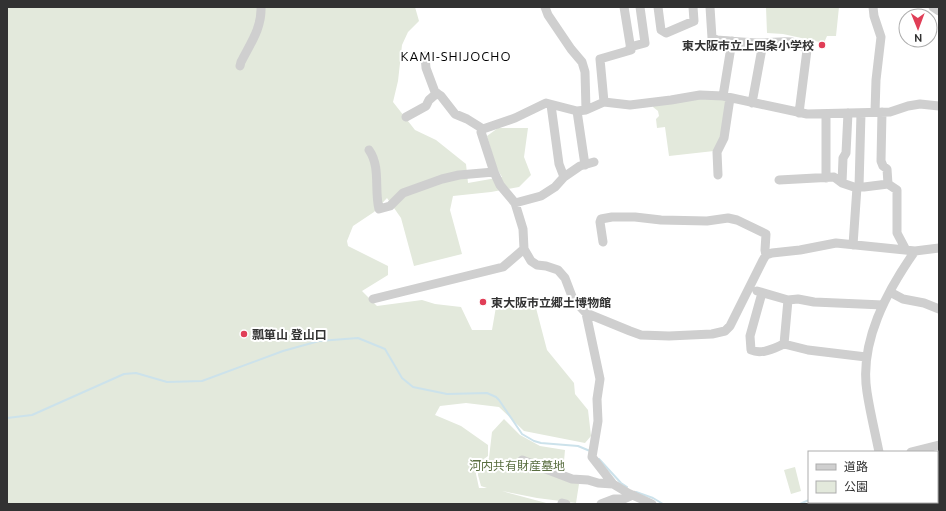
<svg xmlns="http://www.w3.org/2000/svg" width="946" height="511" viewBox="0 0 946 511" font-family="Ubuntu,'Noto Sans JP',sans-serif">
	<rect width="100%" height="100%" fill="#fff"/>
	<path fill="#e3e9dc" d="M 7,7 L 415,7 L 419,21 L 408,32 L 402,45 L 398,81 L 393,102 L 415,130 L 436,140 L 466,164 L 468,183 L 502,177 L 496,167 L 487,136 L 498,128 L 528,128 L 524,157 L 531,175 L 519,187 L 491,192 L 453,196 L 450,210 L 462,254 L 414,266 L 401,218 L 387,198 L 374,212 L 353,226 L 347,241 L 348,246 L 388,266 L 388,275 L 362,291 L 377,306 L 422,300 L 435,304 L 461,307 L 472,330 L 492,330 L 497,301 L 520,298 L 536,308 L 547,350 L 574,383 L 575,394 L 588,410 L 591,436 L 585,443 L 524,431 L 499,407 L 466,403 L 440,406 L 435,415 L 461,426 L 488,445 L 488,456 L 476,465 L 476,474 L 479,488 L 487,488 L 481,486 L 478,475 L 478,467 L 489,458 L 492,432 L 504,419 L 520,435 L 540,446 L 565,450 L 563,472 L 579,484 L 576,503 L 537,498 L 502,491 L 550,504 L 7,504 Z
		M 766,7 L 839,7 L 836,36 L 827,36 L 824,43 L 783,34 L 767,33 Z
		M 700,98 L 728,99 L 723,138 L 714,151 L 669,156 L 665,127 L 657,128 L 656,119 L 659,116 L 658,111 L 653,107 L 653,103 Z
		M 795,467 L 801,491 L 791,494 L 784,470 Z"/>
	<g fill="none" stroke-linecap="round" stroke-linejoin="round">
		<path stroke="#cce2eb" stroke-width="2" d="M 7,418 L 32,415 L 124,374 L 136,373 L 167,382 L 202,381 L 283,351 L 319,341 L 358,338 L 385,349 L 402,378 L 413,387 L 447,394 L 487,393 L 496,397 L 499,400 L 522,434 L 534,441 L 541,443 L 578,446 L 590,451
			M 599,459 L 621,483 L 627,487
			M 636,492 L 653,498 L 663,504
			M 827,502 L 831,504
			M 888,502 L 898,504
			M 800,504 L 809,500"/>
		<path stroke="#cfcfcf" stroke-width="9" d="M 545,7 L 548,15 L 571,49 L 582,62 L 585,72 L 586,110
			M 658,7 L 661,30 L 666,33 L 694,21 L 693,7
			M 710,7 L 712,38 L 717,40 C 732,41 747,43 762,43 C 778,43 795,37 807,50 L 799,113
			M 873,7 L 874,16 L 881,37 L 876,80 L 875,112
			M 933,7 L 939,11
			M 630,47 L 645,43 L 640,7
			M 425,56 L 426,68 L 435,92 L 441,96 L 455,114 L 467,119 L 483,129
			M 240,66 L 241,62 C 250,44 262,28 261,7
			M 723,96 L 732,41
			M 604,102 L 600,59 L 631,50 L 624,7
			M 752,103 L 763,43
			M 551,105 L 559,164 L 564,177
			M 939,106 L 920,104 L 908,106 L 890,112 L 807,114 L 723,96 L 700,95 L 671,100 L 630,105 L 604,102 L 586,110 L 577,111 L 546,103 L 515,118 L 483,129 L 481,132 L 494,172 L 500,185 L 515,203 L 523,229 L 524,249 L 531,261 L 537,265 L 546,266 L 558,270 L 565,278 L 573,299 L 586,313 L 630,331 L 641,335 L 669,336 L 712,334 L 725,331 L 730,326 L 763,260 L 766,255 L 772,253 L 800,250 L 836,243 L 915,251 L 939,248
			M 577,111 L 585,165
			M 826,114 L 826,178
			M 406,117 L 426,106 L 429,100 L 437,93
			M 369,150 C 381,167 374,190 379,209 L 390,206 L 403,193 L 442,179 L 459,175 L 494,172
			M 718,175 L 717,152 L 724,138 L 730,98
			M 779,180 L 834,177 L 842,183 L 854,187 L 864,187 L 888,184 L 887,169 L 883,166 L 881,161 L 882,112
			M 842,183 L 843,158 L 846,153 L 848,113
			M 888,184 L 897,190 L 897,233 L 906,250
			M 859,187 L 861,113
			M 515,203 L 541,196 L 555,187 L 564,177 L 580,166 L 594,162
			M 603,242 L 600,222 L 601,219 L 612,217 L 635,217 L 661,220 L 707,221 L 728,218 L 737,220 L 766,234 L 765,250 L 766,255
			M 853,245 L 857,187
			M 757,291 L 788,300 L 798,299 L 814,302 L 883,305
			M 890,292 L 903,299 L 924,303 L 939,309
			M 762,293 L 750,336 L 751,350 C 762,355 774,348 784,344 L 788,300
			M 373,299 L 503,267 L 524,249
			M 586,313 L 600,379 L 597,399 L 598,421 L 592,457 L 613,484
			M 784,344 L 808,350 L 866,357
			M 879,452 C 875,432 870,412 867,392 C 859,342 887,291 915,251
			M 911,452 L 939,445
			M 522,460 L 572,479 L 588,480 L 598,483 L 613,484 L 628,493 L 652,504
			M 918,502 L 919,504
			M 562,503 L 566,504
			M 601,504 L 614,499 L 624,499 L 633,495
			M 871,504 L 886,504"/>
	</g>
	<g fill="#e03e57" stroke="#fff" stroke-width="1.5">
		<circle cx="822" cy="45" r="4"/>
		<circle cx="483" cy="302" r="4"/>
		<circle cx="244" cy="334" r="4"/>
	</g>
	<g text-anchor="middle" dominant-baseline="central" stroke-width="4" stroke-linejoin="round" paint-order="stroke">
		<g font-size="12" font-weight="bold" fill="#323232" stroke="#fff" text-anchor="start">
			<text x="814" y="45" text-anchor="end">東大阪市立上四条小学校</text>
			<text x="491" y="302">東大阪市立郷土博物館</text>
			<text x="252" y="334">瓢箪山 登山口</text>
		</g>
		<g font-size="12" fill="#596e40" stroke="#fff">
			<text x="517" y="465">河内共有財産墓地</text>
		</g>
		<g font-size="13" letter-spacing="1" fill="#000" stroke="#fff">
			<text x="456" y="56">KAMI-SHIJOCHO</text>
		</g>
	</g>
	<rect width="946" height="511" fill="none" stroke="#323232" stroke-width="16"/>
	<rect x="808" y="451" width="130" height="52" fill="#ffffff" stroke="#adadad"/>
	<rect x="816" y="464" width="20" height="6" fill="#cfcfcf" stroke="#adadad"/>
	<text x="844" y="471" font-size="12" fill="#323232">道路</text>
	<rect x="816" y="481" width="20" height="12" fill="#e3e9dc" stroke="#adadad"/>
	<text x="844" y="491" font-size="12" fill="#323232">公園</text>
	<g transform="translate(918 28) rotate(179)"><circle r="19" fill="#ffffff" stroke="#adadad"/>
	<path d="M0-3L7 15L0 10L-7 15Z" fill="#e03e57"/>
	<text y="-6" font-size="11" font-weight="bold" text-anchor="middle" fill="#323232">N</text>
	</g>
</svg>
